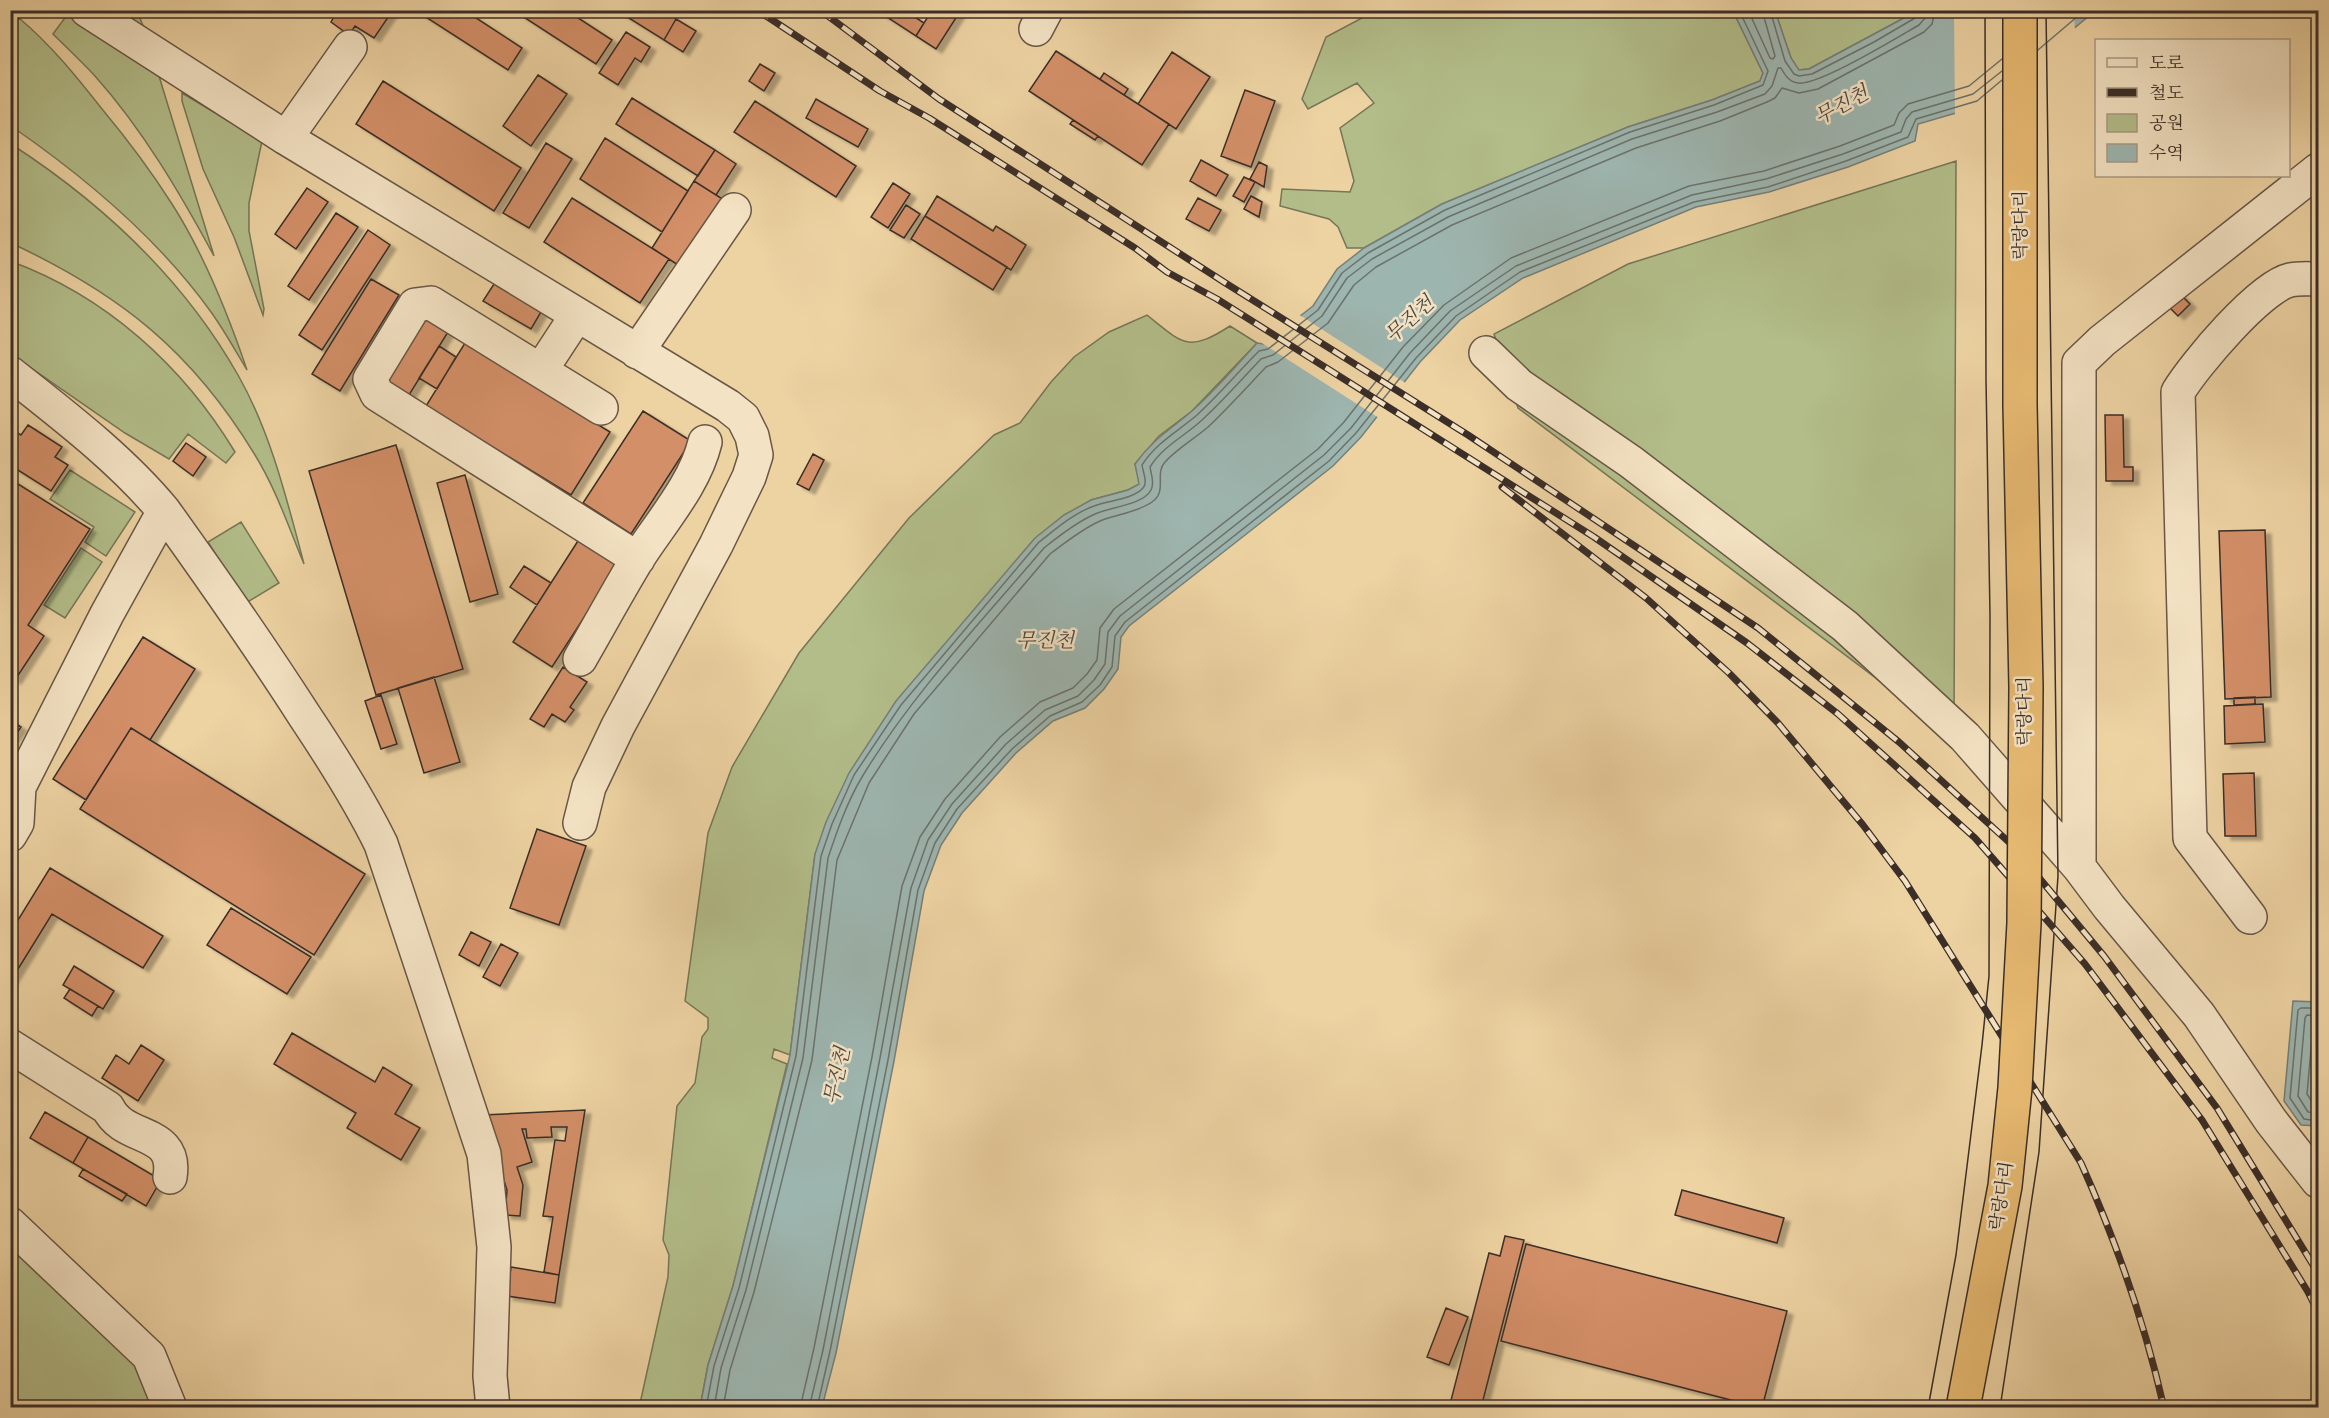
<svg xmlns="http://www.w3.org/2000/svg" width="2329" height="1418" viewBox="0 0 2329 1418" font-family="'IM FELL DW Pica','Noto Serif KR',serif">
	<defs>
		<filter id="shadow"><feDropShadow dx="6" dy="4" stdDeviation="1.5" flood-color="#0004"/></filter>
	</defs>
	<rect width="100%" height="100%" fill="#edd2a2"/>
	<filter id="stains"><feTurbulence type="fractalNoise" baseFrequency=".00333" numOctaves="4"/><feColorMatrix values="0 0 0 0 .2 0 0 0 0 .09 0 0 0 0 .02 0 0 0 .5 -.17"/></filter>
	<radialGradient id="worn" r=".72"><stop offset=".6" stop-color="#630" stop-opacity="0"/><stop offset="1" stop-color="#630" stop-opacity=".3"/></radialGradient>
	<path fill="#b2bd89" stroke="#767658" stroke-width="1.5" d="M 105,11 L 137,11 L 148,38 Z
		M 1375,11 L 1733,11 L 1763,73 L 1760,81 L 1712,100 L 1628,127 L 1442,204 L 1364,248 L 1347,248 L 1338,227 L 1329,219 L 1280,206 L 1282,189 L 1350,192 L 1354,181 L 1340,128 L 1374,103 L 1357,83 L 1308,109 L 1302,99 L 1326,37 Z
		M 1775,11 L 1917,11 L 1809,69 L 1798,70 L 1791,58 Z
		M 67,15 L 159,76 L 214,256 C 180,193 143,130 95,76 C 82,62 67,48 53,34 Z
		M 19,18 C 51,45 76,76 102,109 C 127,139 151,171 172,204 C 204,254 228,314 247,370 C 235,350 224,330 211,312 C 158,238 85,177 11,126 L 11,33 Z
		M 182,93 L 262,141 L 249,203 L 249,231 L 264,309 L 263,315 L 234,237 L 203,169 L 182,101 Z
		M 11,144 C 102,203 184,280 238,375 C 271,433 287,500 304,564 C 289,528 276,489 255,455 C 192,351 120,294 11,243 Z
		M 1956,161 L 1954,737 L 1518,408 L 1494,334 L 1628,264 Z
		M 10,261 C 106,296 183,366 235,452 L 226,463 L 188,434 L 169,459 L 125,433 L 11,354 Z
		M 1147,315 C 1183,344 1188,353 1230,326 L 1257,343 L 1192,411 L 1159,436 L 1135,464 L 1140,484 L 1128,490 L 1091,500 L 815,854 L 790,1055 L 774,1049 L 772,1058 L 787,1064 L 733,1286 L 708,1365 L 700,1407 L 639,1408 L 668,1277 L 669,1255 L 663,1240 L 677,1106 L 695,1083 L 702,1037 L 708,1029 L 708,1018 L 685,1001 L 708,833 L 732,767 L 799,653 L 909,518 L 994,435 L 1020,423 L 1051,382 L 1074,357 L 1109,332 Z
		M 70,470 L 135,512 L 106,556 L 85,542 L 94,527 L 50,499 Z
		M 241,522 L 279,583 L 246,603 L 208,542 Z
		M 81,548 L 102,562 L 65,618 L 44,605 Z
		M 10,1233 L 127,1348 L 153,1407 L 11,1407 Z"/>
	<path fill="#9db5af" stroke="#767f79" stroke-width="1.5" d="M 1733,11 L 1775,11 L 1791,58 L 1799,70 L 1809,69 L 1917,11 L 2095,11 L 1980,106 L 1918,124 L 1915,141 L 1848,167 L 1769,192 L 1696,207 L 1523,278 L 1460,320 L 1420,362 L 1361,437 L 1333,466 L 1129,626 L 1121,637 L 1118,669 L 1104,689 L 1085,708 L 1053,721 L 1016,753 L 962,813 L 941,845 L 924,891 L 894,1061 L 836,1353 L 822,1407 L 700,1408 L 708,1365 L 733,1286 L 790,1055 L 815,854 L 826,822 L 849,773 L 896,701 L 1035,538 L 1064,515 L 1091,500 L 1128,490 L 1139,484 L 1135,464 C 1154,438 1169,431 1192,411 C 1216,390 1236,366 1257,343 L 1264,344 L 1313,306 L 1337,269 L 1364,248 L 1442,204 L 1628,127 L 1712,100 L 1760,81 L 1763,73 Z
		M 2293,1001 L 2318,1002 L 2318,1126 L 2301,1125 L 2284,1101 Z"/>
	<path fill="#edd2a2" d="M 1954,11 L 2074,11 L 2075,31 L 1982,109 L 1955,117 Z
		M 1298,314 L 1407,384 L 1379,418 L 1257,340 L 1263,341 Z"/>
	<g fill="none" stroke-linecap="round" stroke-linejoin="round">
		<path stroke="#6c726c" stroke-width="1.5" d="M 1748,10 L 1770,58 L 1773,59 L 1775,56 L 1762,10
			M 1770,10 L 1785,61 L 1794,74 L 1799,76 L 1812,74 L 1874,42 L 1915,18 L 1919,10
			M 2038,50 L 2085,10
			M 2318,1008 L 2301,1008 L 2298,1010 L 2290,1098 L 2304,1119 L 2318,1121
			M 2318,1016 L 2307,1015 L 2305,1018 L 2298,1096 L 2308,1112 L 2318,1113
			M 2318,1025 L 2313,1027 L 2307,1094 L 2313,1103 L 2318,1104
			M 706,1408 L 714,1366 L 739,1288 L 796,1056 L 821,856 L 832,824 L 854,775 L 901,705 L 1039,542 C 1056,529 1074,513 1094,506 C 1109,500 1132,500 1143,488 C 1148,483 1143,472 1142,465 C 1156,443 1177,432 1197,415 C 1219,395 1238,372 1259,351 L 1268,349 L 1318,310 L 1342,273 L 1368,253 L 1445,210 L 1630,132 L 1714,105 L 1763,85 L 1768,71 L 1739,10
			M 714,1408 L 721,1368 L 746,1290 L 803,1058 L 828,858 C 837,831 847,802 862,777 C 912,694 981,622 1044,548 C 1060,535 1077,522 1095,514 C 1110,507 1143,505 1151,490 C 1155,483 1151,474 1150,467 C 1163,446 1185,436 1202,420 C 1223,401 1242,379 1261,359 L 1273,355 L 1322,316 L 1347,278 L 1372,259 L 1448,217 L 1632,139 L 1717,112 L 1765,94 L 1772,86 L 1778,68 L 1781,68 C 1785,75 1789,82 1798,83 C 1818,86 1898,37 1919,25 L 1925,18 L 1926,10
			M 723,1408 L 730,1370 L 754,1292 L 812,1060 L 837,860 L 869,783 L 914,714 L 1050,554 C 1066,542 1082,529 1100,521 C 1117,514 1136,513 1152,502 C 1168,491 1154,474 1165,462 C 1178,448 1194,439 1208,427 C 1228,408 1247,387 1266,367 L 1278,362 L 1328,323 L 1354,285 L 1376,267 L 1452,225 L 1636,148 L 1720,121 L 1767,102 L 1775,98 L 1782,88 L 1799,93 L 1818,89 L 1924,32 L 1932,24 L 1935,10
			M 800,1408 L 814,1348 L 872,1057 L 902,886 L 920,837 L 945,799 L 1000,737 L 1040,702 L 1073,688 L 1087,674 L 1097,660 L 1100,628 L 1114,609 L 1318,449 L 1344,422 L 1403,347 L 1444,305 L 1511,258 L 1689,186 L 1764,171 L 1840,146 L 1894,125 L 1899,113 L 1908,104 L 1969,86 L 2002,59
			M 809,1408 L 823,1350 L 880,1058 L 911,888 L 928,840 L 952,804 L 1006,744 L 1045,710 L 1078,696 L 1094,680 L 1105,664 L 1108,632 L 1120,616 L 1324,455 L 1351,428 L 1410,353 L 1450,311 L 1516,266 L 1692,195 L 1766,179 L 1843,154 L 1901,132 L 1906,119 L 1912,112 L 1973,94 L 2002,71
			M 817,1408 L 830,1351 L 888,1060 L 918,890 L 935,843 L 957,809 L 1012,749 L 1050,716 L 1082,702 L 1100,685 L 1112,667 L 1115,636 L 1125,622 L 1329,461 L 1356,433 L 1416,358 L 1456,316 L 1520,272 L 1694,202 L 1768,187 L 1846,161 L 1908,137 L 1916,119 L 1977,101 L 2002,80"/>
	</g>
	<path fill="#d38f67" stroke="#3b2e28" stroke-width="1.5" filter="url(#shadow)" d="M 332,10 L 393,10 L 374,38 L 355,26 L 349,35 L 331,22 L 336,13 Z
		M 423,10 L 464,10 L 522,48 L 508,70 L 421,14 Z
		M 521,10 L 566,10 L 612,40 L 596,64 L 519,14 Z
		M 616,10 L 663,10 L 676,19 L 664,40 Z
		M 876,10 L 912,10 L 910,14 L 924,23 L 916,36 Z
		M 932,10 L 961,10 L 936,49 L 916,36 Z
		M 676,19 L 696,31 L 683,52 L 664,40 Z
		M 626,32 L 650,47 L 641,62 L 635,58 L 618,85 L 599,73 Z
		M 1056,51 L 1169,124 L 1142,165 L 1029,91 Z
		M 1172,52 L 1210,77 L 1176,129 L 1138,104 Z
		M 760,64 L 775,73 L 764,91 L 749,81 Z
		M 1104,73 L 1128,89 L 1124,95 L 1100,79 Z
		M 538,75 L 567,94 L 531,146 L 503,126 Z
		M 383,81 L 521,168 L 494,211 L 356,124 Z
		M 1245,90 L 1275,101 L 1251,167 L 1221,156 Z
		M 632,98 L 715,150 L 698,176 L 616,124 Z
		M 816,99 L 868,129 L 858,147 L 806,118 Z
		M 755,101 L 856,166 L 836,197 L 734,132 Z
		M 1073,120 L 1098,136 L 1095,140 L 1070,124 Z
		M 605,138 L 688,191 L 662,232 L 580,179 Z
		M 546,143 L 572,159 L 529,228 L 503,213 Z
		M 715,150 L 736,164 L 716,195 L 694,181 Z
		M 1201,160 L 1228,175 L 1216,196 L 1190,181 Z
		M 1259,162 L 1267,166 L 1264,187 L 1250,179 Z
		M 1244,177 L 1255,182 L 1244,202 L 1233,196 Z
		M 694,181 L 724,200 L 681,267 L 652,248 Z
		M 893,183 L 910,194 L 888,228 L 871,217 Z
		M 307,188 L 328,202 L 296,249 L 275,234 Z
		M 937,196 L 993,231 L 996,226 L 1026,245 L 1011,270 L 925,216 Z
		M 1251,196 L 1262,202 L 1259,217 L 1244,209 Z
		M 572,198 L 669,259 L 640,303 L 544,242 Z
		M 1198,198 L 1221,210 L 1209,231 L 1186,219 Z
		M 906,205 L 920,214 L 904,238 L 890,230 Z
		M 336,213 L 358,227 L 309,300 L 288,286 Z
		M 925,216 L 1007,267 L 993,290 L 911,239 Z
		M 368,230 L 390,245 L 322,350 L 299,335 Z
		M 371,279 L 399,295 L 340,391 L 312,374 Z
		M 494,284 L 541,312 L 531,329 L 483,301 Z
		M 2176,290 L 2190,304 L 2178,316 L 2164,302 Z
		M 424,317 L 448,332 L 409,395 L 385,381 Z
		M 465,343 L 610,432 L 571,495 L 426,406 Z
		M 439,346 L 456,357 L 437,389 L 419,378 Z
		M 643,411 L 691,441 L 631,534 L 583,503 Z
		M 2105,415 L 2123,415 L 2124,467 L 2133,467 L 2133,481 L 2106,481 Z
		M 28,425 L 62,447 L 55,457 L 68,465 L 51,491 L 10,465 L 10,429 L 21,435 Z
		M 186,443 L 206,457 L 193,476 L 173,461 Z
		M 396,445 L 463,669 L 376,695 L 309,471 Z
		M 813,454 L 824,460 L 809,490 L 797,484 Z
		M 465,475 L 498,594 L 470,602 L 437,483 Z
		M 10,479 L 90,529 L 28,625 L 44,636 L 15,680 L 10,677 Z
		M 585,530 L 620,562 L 552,667 L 513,642 Z
		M 2265,530 L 2271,697 L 2225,699 L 2219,531 Z
		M 524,566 L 551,583 L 537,605 L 510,587 Z
		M 143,637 L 195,669 L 150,740 L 131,728 L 86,800 L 53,779 Z
		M 563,667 L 587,682 L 570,707 L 574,710 L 565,722 L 552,714 L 544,727 L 530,719 Z
		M 434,677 L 460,762 L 424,773 L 398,688 Z
		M 381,695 L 397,744 L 381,749 L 365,701 Z
		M 2255,697 L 2255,704 L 2234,705 L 2234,698 Z
		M 2263,704 L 2265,742 L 2225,744 L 2224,706 Z
		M 10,720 L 21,727 L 10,743 Z
		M 131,728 L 365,874 L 314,955 L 80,809 Z
		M 2254,773 L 2256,836 L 2225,836 L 2223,774 Z
		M 537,829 L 586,846 L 559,925 L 510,908 Z
		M 50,868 L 163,936 L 143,968 L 52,914 L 10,982 L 10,933 Z
		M 231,908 L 311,957 L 287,994 L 207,945 Z
		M 471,932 L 491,942 L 479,966 L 459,955 Z
		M 501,944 L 518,953 L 500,986 L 483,977 Z
		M 74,966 L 114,991 L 103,1009 L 63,985 Z
		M 70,989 L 98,1006 L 92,1016 L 64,998 Z
		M 292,1033 L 375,1082 L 383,1067 L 412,1085 L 395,1114 L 420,1128 L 401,1160 L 347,1128 L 356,1113 L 274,1064 Z
		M 141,1045 L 164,1060 L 138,1101 L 102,1078 L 116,1055 L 129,1064 Z
		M 585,1110 L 559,1275 L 544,1272 L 553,1217 L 543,1216 L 555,1140 L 565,1141 L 567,1127 L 551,1127 L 552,1137 L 527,1138 L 526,1129 L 522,1129 L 532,1162 L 517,1167 L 523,1185 L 520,1216 L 505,1215 L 507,1190 L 483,1115 Z
		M 45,1112 L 88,1137 L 73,1163 L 30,1138 Z
		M 88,1137 L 161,1180 L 146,1206 L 73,1163 Z
		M 83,1169 L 127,1194 L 122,1201 L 79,1176 Z
		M 1682,1190 L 1784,1218 L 1777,1243 L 1675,1215 Z
		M 1505,1236 L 1524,1240 L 1481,1408 L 1449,1408 L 1489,1253 L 1500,1256 Z
		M 1526,1244 L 1787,1311 L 1762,1408 L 1501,1341 Z
		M 511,1267 L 559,1275 L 555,1303 L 507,1296 Z
		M 1446,1308 L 1468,1317 L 1449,1365 L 1427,1357 Z"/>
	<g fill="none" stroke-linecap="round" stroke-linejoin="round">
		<g stroke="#685746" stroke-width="36">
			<path id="minor" d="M 87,10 L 286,138 L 728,406 L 743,418 L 752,436 L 756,455 L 749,477 L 716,545 L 618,726 L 589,787 L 580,823
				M 1036,29 L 1046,10
				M 286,138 L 350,47
				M 637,352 L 734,210
				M 1486,353 L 1519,385 L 1631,462 L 1845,626 L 1965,737 L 2079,867 L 2109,907 L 2199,1015 L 2271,1121 L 2318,1181
				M 541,370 L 577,315
				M 10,373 C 63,415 121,459 164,511 C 212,578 259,645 304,715 C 332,757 359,799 381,844 L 484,1154 L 494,1247 L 490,1376 L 493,1408
				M 601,408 L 431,303 L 415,305 L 370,379 L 377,394 L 638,559
				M 580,659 C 599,626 618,591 638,558 C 661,522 695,484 705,442
				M 10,835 L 17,823 L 19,787 L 107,614 L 164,511
				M 2079,867 L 2079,363 L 2102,341 L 2318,170
				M 2250,917 L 2190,838 L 2178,392 C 2195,364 2260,287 2290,280 C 2299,278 2309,279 2318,279
				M 10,1046 L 108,1108 C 124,1142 178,1128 170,1177
				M 10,1224 L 149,1356 L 170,1408"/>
		</g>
		<use href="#minor" stroke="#f3e2c3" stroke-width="33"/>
		<path stroke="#3b2e28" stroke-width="1.5" d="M 1928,1408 L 1956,1255 L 1982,1045 L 1989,976 L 1990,615 L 1986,380 L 1985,10
			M 2000,1408 L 2039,1152 L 2058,876 L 2046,10"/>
		<g stroke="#3b2e28" stroke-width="7">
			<path id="rail" d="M 757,10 L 880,91 L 929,118 L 1135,248 L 1167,272 L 1217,299 L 1594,537 L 1747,643 L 1838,714 L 1975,838 L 2085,964 L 2202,1120 L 2308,1292 L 2318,1312
				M 820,10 L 939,99 L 1227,284 L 1468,435 L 1758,628 L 1899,742 L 2011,844 L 2104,956 L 2217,1108 L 2318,1273
				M 1502,487 L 1646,598 L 1729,673 L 1778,723 L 1863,825 L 1905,881 L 2081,1163 C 2116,1241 2145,1324 2164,1408"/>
		</g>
		<use href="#rail" stroke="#f3e2c3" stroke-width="4.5" stroke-dasharray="14" stroke-linecap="butt"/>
		<g stroke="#3b2e28" stroke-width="36" stroke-linecap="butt">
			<path id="major-bridge" d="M 1963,1408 L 2005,1186 L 2015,1088 L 2024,923 L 2026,687 L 2020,405 L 2020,10"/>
		</g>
		<use href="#major-bridge" stroke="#e6b971" stroke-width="33"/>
	</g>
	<g text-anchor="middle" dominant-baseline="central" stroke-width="5" stroke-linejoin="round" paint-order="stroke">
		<g font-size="18" fill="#3b2e28" stroke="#f3e2c3">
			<text transform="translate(2021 225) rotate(-90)">락랑다리</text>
			<text transform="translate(2025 711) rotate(-90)">락랑다리</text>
			<text transform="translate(2002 1196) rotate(-81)">락랑다리</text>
		</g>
		<g font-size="20" font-style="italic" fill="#4f4943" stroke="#f3e2c3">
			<text transform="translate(1842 106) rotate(-29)">무진천</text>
			<text transform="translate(1410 320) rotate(-42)">무진천</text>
			<text x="1045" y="641">무진천</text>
			<text transform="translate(838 1076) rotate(-78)">무진천</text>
		</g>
	</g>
	<rect width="2329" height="1418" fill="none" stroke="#edd2a2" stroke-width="36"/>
	<rect x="12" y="12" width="2305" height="1394" fill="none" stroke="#3b2e28" stroke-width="3"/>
	<rect x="18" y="18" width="2293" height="1382" fill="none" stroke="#3b2e28" stroke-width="1.5"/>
	<rect x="2095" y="39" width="195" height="138" fill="#f3e2c3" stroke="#a99a85" stroke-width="1.5"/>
	<rect x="2107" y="58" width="30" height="9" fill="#f3e2c3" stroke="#a99a85" stroke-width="1.5"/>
	<text x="2149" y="69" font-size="18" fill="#3b2e28">도로</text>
	<rect x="2107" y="88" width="30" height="9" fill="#3b2e28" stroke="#a99a85" stroke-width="1.5"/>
	<text x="2149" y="99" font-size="18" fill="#3b2e28">철도</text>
	<rect x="2107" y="114" width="30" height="18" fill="#b2bd89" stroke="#a99a85" stroke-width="1.5"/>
	<text x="2149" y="129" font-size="18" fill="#3b2e28">공원</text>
	<rect x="2107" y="144" width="30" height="18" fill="#9db5af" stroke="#a99a85" stroke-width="1.5"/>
	<text x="2149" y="159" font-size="18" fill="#3b2e28">수역</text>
	<rect width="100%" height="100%" filter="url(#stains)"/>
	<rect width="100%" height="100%" fill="url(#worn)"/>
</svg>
